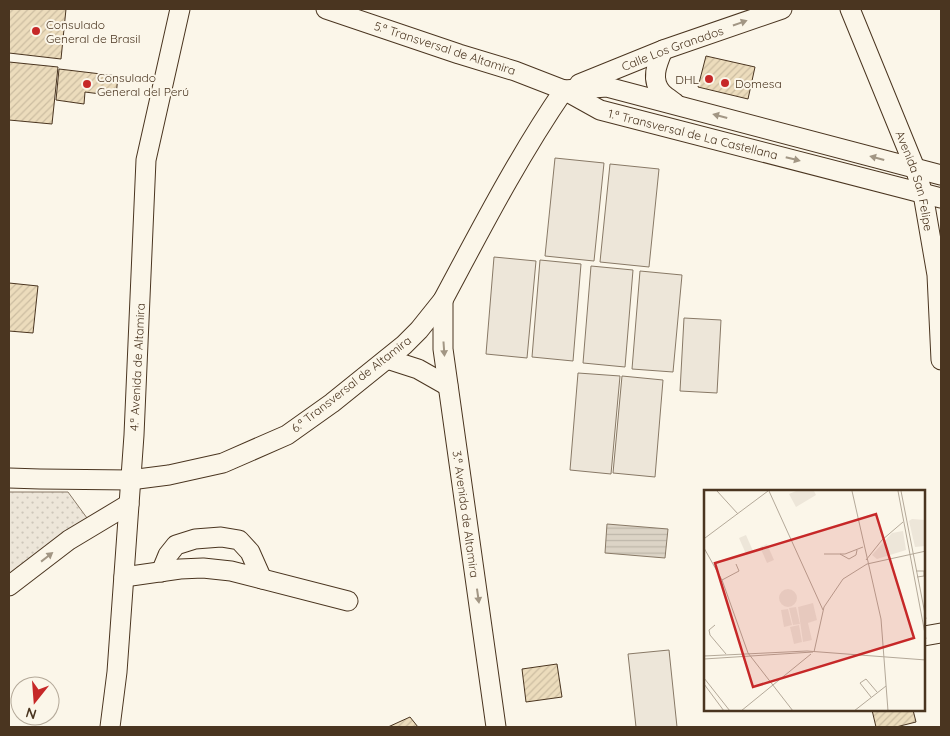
<svg xmlns="http://www.w3.org/2000/svg" width="950" height="736" viewBox="0 0 950 736" font-family="Quicksand,sans-serif">
	<defs>
		<pattern id="park-dots" width="8" height="8" patternUnits="userSpaceOnUse" patternTransform="scale(1.25)"><rect width="8" height="8" fill="#ede6d9"/><path d="M2 2h.1M6 6h.1" fill="none" stroke="#cdc6ba" stroke-width="1.8" stroke-linecap="round"/></pattern>
		<pattern id="water-rules" width="6" height="5" patternUnits="userSpaceOnUse" patternTransform="scale(1.25)"><rect width="6" height="5" fill="#dcd4c6"/><path d="M0 2.5h6" fill="none" stroke="#beb7aa"/></pattern>
		<pattern id="building-hatch" width="6" height="6" patternUnits="userSpaceOnUse" patternTransform="scale(1.25)"><rect width="6" height="6" fill="#ecdcbc"/><path d="M-1 1l2-2M0 6l6-6M5 7l2-2" fill="none" stroke="#ccbda1"/></pattern>
	</defs>
	<rect width="100%" height="100%" fill="#fbf6e9"/>
	<path fill="url(#park-dots)" stroke="#887966" d="M 9,492 L 68,492 L 87,518 L 9,578 Z"/>
	<path fill="#ede6d9" stroke="#887966" d="M 555,158 L 604,163 L 594,261 L 545,256 Z
		M 610,164 L 659,169 L 649,267 L 600,262 Z
		M 494,257 L 536,261 L 527,358 L 486,354 Z
		M 540,260 L 581,264 L 573,361 L 532,357 Z
		M 591,266 L 633,270 L 625,367 L 583,363 Z
		M 640,271 L 682,275 L 673,372 L 632,369 Z
		M 684,318 L 721,320 L 717,393 L 680,391 Z
		M 578,373 L 620,376 L 611,474 L 570,470 Z
		M 622,376 L 663,380 L 655,477 L 613,473 Z
		M 669,650 L 677,727 L 636,727 L 628,654 Z"/>
	<path fill="url(#water-rules)" stroke="#887966" d="M 607,524 L 668,529 L 665,558 L 605,553 Z"/>
	<path fill="url(#building-hatch)" stroke="#4a3520" d="M 9,9 L 66,9 L 61,59 L 9,53 Z
		M 706,56 L 755,67 L 748,99 L 698,87 Z
		M 9,62 L 58,67 L 52,124 L 9,120 Z
		M 59,69 L 118,76 L 116,96 L 85,92 L 84,104 L 56,100 Z
		M 9,283 L 38,286 L 33,333 L 9,331 Z
		M 557,664 L 562,697 L 526,702 L 522,669 Z
		M 872,710 L 913,710 L 916,722 L 896,727 L 876,727 Z
		M 410,717 L 418,727 L 388,727 Z"/>
	<g fill="none" stroke-linecap="round" stroke-linejoin="round">
		<g stroke="#4a3520" stroke-width="21">
			<g id="minor">
				<path d="M 326,9 L 459,54 L 515,71 L 564,90 L 600,110 L 941,198"/>
				<path id="s1" d="M 850,9 L 915,168 L 923,194 L 937,275 L 941,360"/>
				<path d="M 663,50 C 657,64 650,80 662,93 C 666,97 671,100 675,103"/>
				<path id="s2" d="M 579,84 L 663,50 L 782,9"/>
				<path d="M 564,90 L 607,87 L 941,175"/>
				<path d="M 443,300 L 443,349 L 496,727"/>
				<path d="M 387,359 L 418,369 L 448,386"/>
				<path d="M 9,478 L 40,479 L 130,480 L 169,475 L 223,463 L 287,435 L 332,403 L 404,345 L 419,330 L 443,300 C 481,229 518,157 564,90"/>
				<path d="M 161,572 L 168,555 L 176,545 L 195,539 L 221,537 L 239,540 L 250,552 L 262,579"/>
				<path d="M 124,577 L 180,569 L 203,568 L 231,571 L 348,601"/>
				<path d="M 9,586 L 69,540 L 129,504"/>
				<path d="M 924,636 L 941,633"/>
				<path d="M 110,727 L 117,672 L 134,435 L 146,160 L 180,9"/>
			</g>
		</g>
		<use href="#minor" stroke="#fbf6e9" stroke-width="19"/>
	</g>
	<defs><path id="oneway-solid" d="M-6-.8H1V-3.2L6.5 0L1 3.2V.8H-6Z" transform="scale(1.25)"/></defs>
	<g fill="#a29684">
		<use href="#oneway-solid" transform="translate(740 23) rotate(-19)"/>
		<use href="#oneway-solid" transform="translate(720 116) rotate(-165)"/>
		<use href="#oneway-solid" transform="translate(877 158) rotate(-165)"/>
		<use href="#oneway-solid" transform="translate(793 159) rotate(14)"/>
		<use href="#oneway-solid" transform="translate(444 349) rotate(86)"/>
		<use href="#oneway-solid" transform="translate(47 557) rotate(-38)"/>
		<use href="#oneway-solid" transform="translate(478 596) rotate(82)"/>
	</g>
	<g fill="#c62828" stroke="#fbf6e9" stroke-width="2">
		<circle cx="36" cy="31" r="5"/>
		<circle cx="709" cy="79" r="5"/>
		<circle cx="725" cy="83" r="5"/>
		<circle cx="87" cy="84" r="5"/>
	</g>
	<g text-anchor="middle" dominant-baseline="central" stroke-width="4" stroke-linejoin="round" paint-order="stroke">
		<g font-size="12" fill="#4a3520" stroke="#fbf6e9" text-anchor="start">
			<text x="46" y="24">Consulado<tspan x="46" dy="14">General de Brasil</tspan></text>
			<text x="97" y="77">Consulado<tspan x="97" dy="14">General del Perú</tspan></text>
			<text x="699" y="79" text-anchor="end">DHL</text>
			<text x="735" y="83">Domesa</text>
		</g>
		<g font-size="12" fill="#4a3520" stroke="#fbf6e9">
			<text transform="translate(445 48) rotate(18)">5.ª Transversal de Altamira</text>
			<text stroke="none"><textPath href="#s2" startOffset="100">Calle Los Granados</textPath></text>
			<text transform="translate(693 134) rotate(14)">1.ª Transversal de La Castellana</text>
			<text stroke="none"><textPath href="#s1" startOffset="184">Avenida San Felipe</textPath></text>
			<text transform="translate(137 367) rotate(-87)">4.ª Avenida de Altamira</text>
			<text transform="translate(351 384) rotate(-38)">6.ª Transversal de Altamira</text>
			<text transform="translate(466 514) rotate(82)">3.ª Avenida de Altamira</text>
		</g>
	</g>
	<g transform="translate(704 490)">
		<rect width="221" height="221" fill="#fbf6e9"/>
		<path d="M 208,29 L 221,30 L 221,56 L 211,57 L 205,31 ZM 199,41 L 202,60 L 173,69 L 168,65 L 188,43 Z" fill="#ede6d9"/>
		<path d="M 92,1 L 110,1 L 112,5 L 92,17 L 85,4 ZM 42,45 L 49,61 L 42,64 L 35,48 ZM 63,54 L 70,70 L 63,73 L 56,57 ZM75 108a9 9 0 1 1 18 0a9 9 0 1 1-18 0ZM 109,113 L 113,130 L 104,133 L 108,150 L 99,152 L 94,117 ZM 92,117 L 96,134 L 89,135 L 85,118 ZM 84,119 L 88,135 L 80,137 L 77,120 ZM 95,135 L 98,152 L 90,154 L 86,137 Z" fill="#ede6d9"/>
		<path fill="none" stroke="#b4a999" stroke-width="1" d="M 13,1 L 34,24M 65,1 L 119,120M 148,1 L 177,129 L 184,221M 194,1 L 222,149M 197,1 L 222,129M 1,48 L 64,1M 0,58 L 18,90 L 44,163 L 89,221M 120,64 L 141,64 L 159,57M 136,64 L 145,69 L 152,65 L 153,60M 162,70 L 178,50 L 199,32M 212,81 L 220,81 L 220,86 L 213,87M 18,90 L 35,81 L 32,74M 11,135 L 5,140 L 6,145 L 22,164M 110,162 L 120,117 L 139,89 L 163,74 L 222,61M 0,166 L 103,161 L 222,170M 0,169 L 109,162M 0,188 L 26,221M 0,194 L 20,221M 167,207 L 156,193 L 162,189 L 173,202M 37,221 L 107,164M 150,221 L 182,196"/>
		<path fill="#c62828" fill-opacity="0.15" stroke="#c62828" stroke-width="2.5" d="M 172,24 L 210,148 L 49,197 L 11,73 Z"/>
		<rect width="221" height="221" fill="none" stroke="#4a3520" stroke-width="2.5"/>
	</g>
	<rect width="950" height="736" fill="none" stroke="#4a3520" stroke-width="20"/>
	<g transform="translate(35 701) rotate(197)"><circle r="24" fill="#fbf6e9" stroke="#b4a999"/>
	<path d="M0-4L9 19L0 12L-9 19Z" fill="#c62828"/>
	<text y="-8" font-size="14" font-weight="bold" text-anchor="middle" fill="#4a3520">N</text>
	</g>
</svg>
